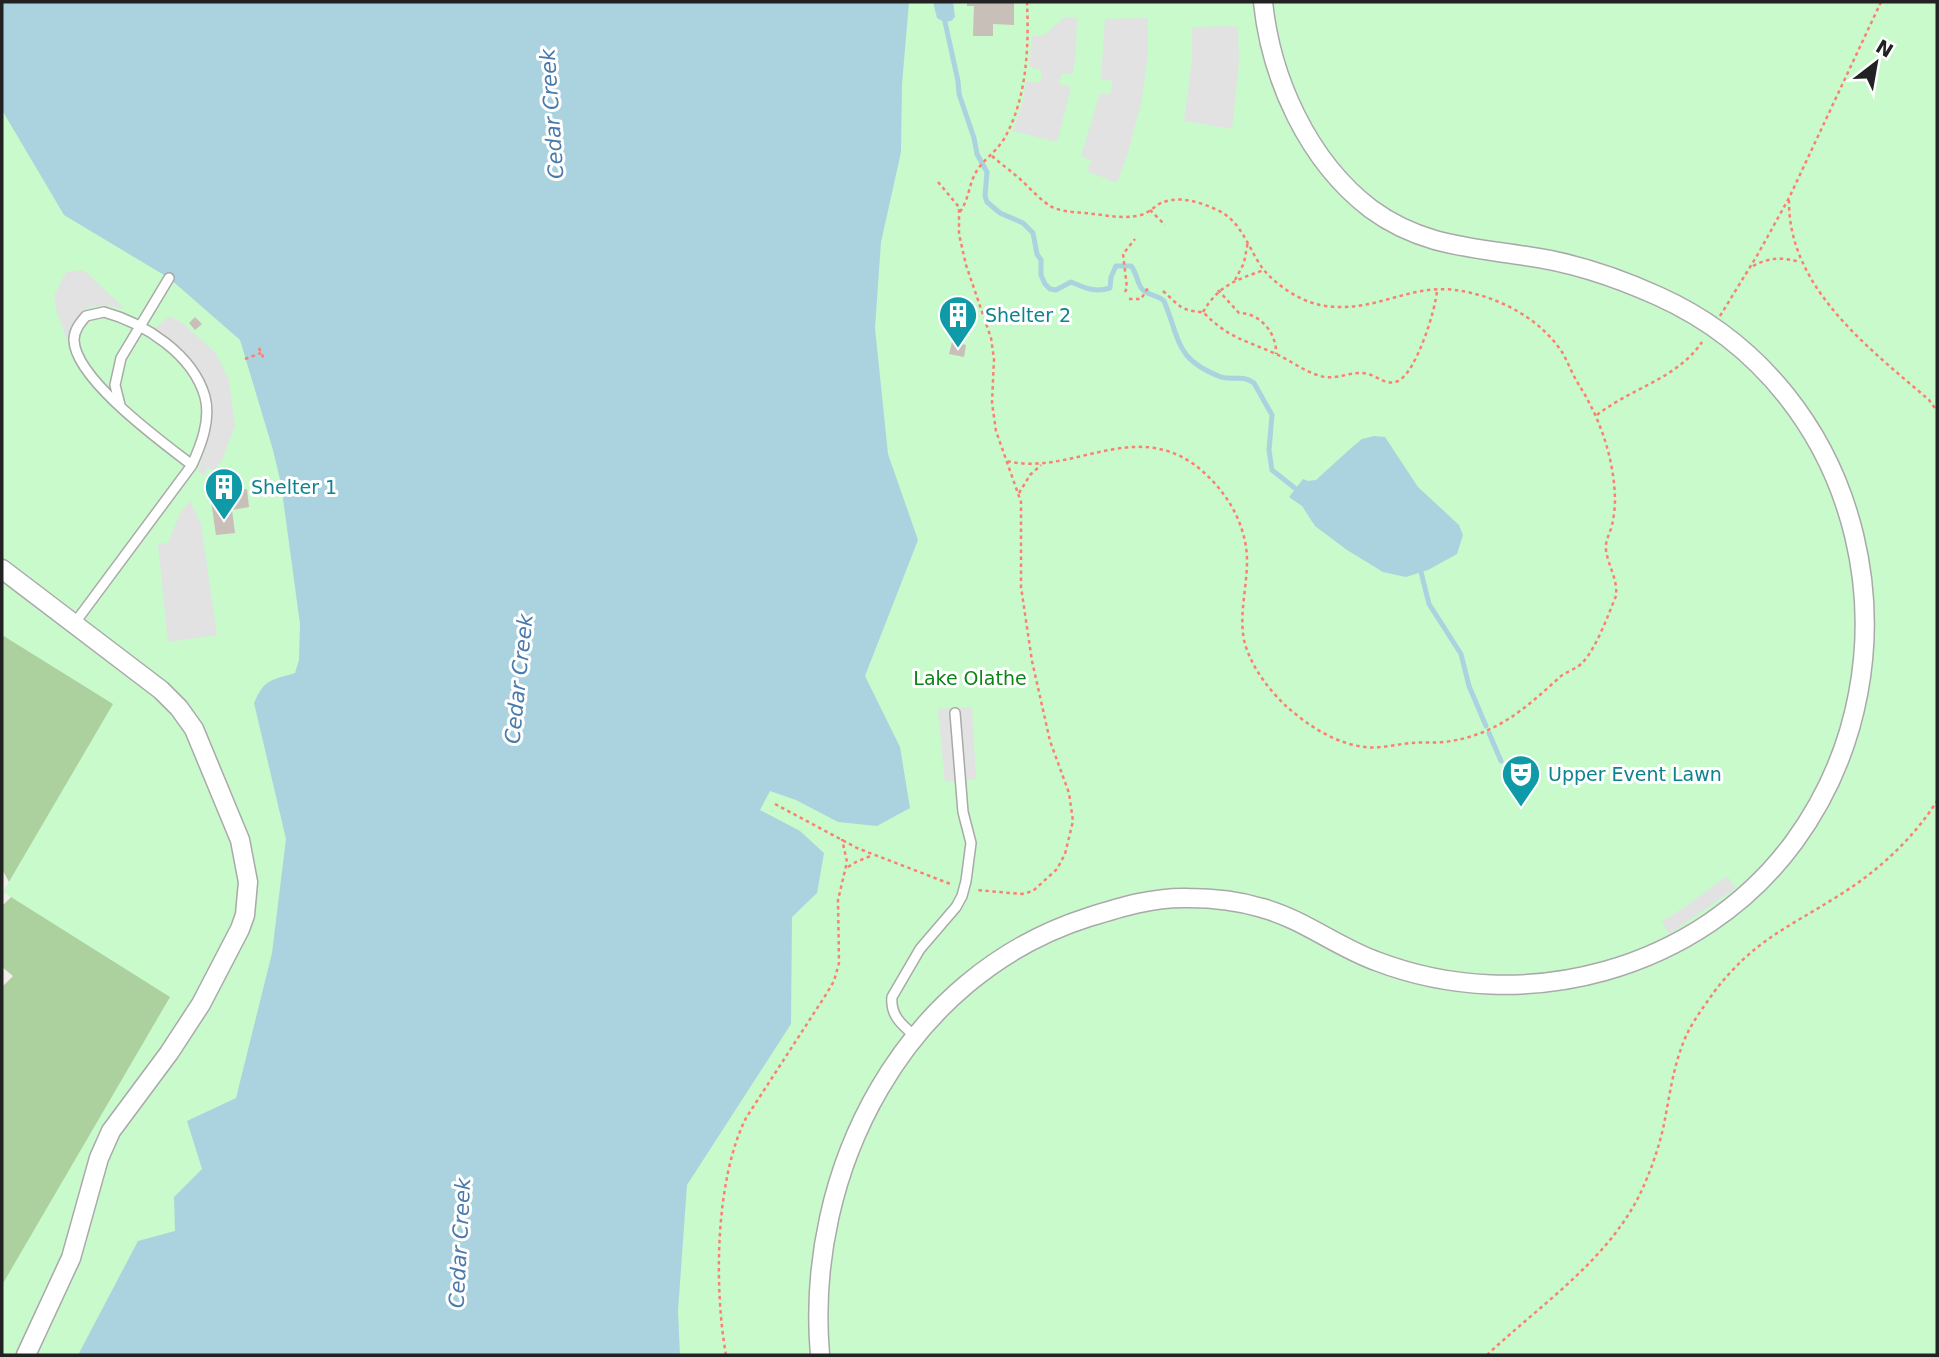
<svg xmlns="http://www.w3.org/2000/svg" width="1939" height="1357" viewBox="0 0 1939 1357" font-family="'DejaVu Sans',sans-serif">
	<rect width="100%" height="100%" fill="#f2efe9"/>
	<path fill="#add19e" d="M 2,585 L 160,703 L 236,903 L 13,1355 L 2,1355 L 2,987 L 13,976 L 2,967 L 2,906 L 15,893 L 2,869 Z"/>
	<path fill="#c8facc" d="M 2,2 L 1937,2 L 1937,1355 L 2,1355 L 2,1285 L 170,997 L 3,892 L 113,704 L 2,635 Z"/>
	<path fill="#e2e2e2" d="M 1065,17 L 1077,18 L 1076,50 L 1073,74 L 1061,74 L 1059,84 L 1071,87 L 1057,142 L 1013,131 L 1023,101 L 1026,81 L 1038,83 L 1041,80 L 1041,70 L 1029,67 L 1032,36 L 1044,35 Z
		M 1148,18 L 1148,55 L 1141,103 L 1128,153 L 1117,183 L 1087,171 L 1092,160 L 1081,156 L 1100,93 L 1110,94 L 1113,83 L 1112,81 L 1101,79 L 1105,19 Z
		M 1238,26 L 1239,62 L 1232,129 L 1184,121 L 1192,58 L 1192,27 Z
		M 81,270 L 87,273 L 125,309 L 104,305 L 86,308 L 67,340 L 57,312 L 54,296 L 66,272 Z
		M 170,316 L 181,322 L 216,353 L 229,380 L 235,426 L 222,460 L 214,470 L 208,468 L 204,476 L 198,471 L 204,452 L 210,405 L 205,385 L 195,366 L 155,328 Z
		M 190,501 L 201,524 L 217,635 L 168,642 L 158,544 L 168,543 L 181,511 Z
		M 972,707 L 976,779 L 945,782 L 938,709 Z
		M 1727,876 L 1736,888 L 1669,934 L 1662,921 L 1682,909 Z"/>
	<path fill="#aad3df" d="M 2,2 L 909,2 L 902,84 L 901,152 L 881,242 L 875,328 L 888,454 L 918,540 L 865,676 L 900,747 L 910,808 L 877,826 L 838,822 L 796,800 L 770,791 L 760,810 L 800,831 L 824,853 L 817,893 L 792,917 L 791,1024 L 687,1185 L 678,1311 L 680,1355 L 78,1355 L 138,1241 L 175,1231 L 174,1197 L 202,1169 L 187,1121 L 236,1098 L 272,953 L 286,839 L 254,703 C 265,678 270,681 295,673 L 299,660 L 300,624 L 281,484 L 273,450 L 240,340 L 169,278 L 64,215 L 2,110 Z
		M 933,2 L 953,2 L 955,17 L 951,21 L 944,22 L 937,18 Z
		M 1374,436 L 1385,437 L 1418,487 L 1459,525 L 1463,535 L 1457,554 L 1428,570 L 1406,577 L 1383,572 L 1347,550 L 1315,526 L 1302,506 L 1289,497 L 1303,479 L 1308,481 L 1316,480 L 1350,449 L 1362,439 Z"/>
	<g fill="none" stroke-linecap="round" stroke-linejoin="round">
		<path stroke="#aad3df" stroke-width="5" d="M 945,22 L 958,81 L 959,94 L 974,138 L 977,154 L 987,172 L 985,196 L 987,202 L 1000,213 L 1023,223 L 1033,233 L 1037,254 L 1041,260 L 1041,275 L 1045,284 L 1050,289 L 1056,290 L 1071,282 C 1086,288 1094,293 1110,288 L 1111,277 L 1116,266 L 1131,266 C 1137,273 1137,283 1142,289 C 1148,296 1157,294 1164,301 C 1181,342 1175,359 1221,377 C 1232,381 1242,374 1254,383 L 1272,415 L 1269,450 L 1272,470 L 1296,489
			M 1421,572 L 1429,604 L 1461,654 L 1469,686 L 1486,726
			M 1489,733 L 1501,761"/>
	</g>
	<path fill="#c7bfb8" d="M 967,2 L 1014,2 L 1014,25 L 993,24 L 993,36 L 973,36 L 974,6 L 967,6 Z
		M 195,317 L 202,324 L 195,330 L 189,323 Z
		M 952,342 L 966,345 L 964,357 L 949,354 Z
		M 247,489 L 249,507 L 232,510 L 235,533 L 216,535 L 210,494 Z"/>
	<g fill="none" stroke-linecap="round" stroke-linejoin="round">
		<g stroke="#a9a9a9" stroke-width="12">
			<path id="lane" d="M 104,312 C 144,323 193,354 205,397 C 211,420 201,445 192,465 C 162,442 75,379 74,340 C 74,330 80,323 86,316 Z
				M 120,405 L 115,385 L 121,358 L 169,278
				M 74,624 L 192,465
				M 916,1037 C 903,1026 890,1016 892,997 L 920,949 L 956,907 L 962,896 L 966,881 L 971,843 L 963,812 L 955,713"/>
		</g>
		<g stroke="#a9a9a9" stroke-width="21">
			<path id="street" d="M 2,569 L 161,690 L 179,708 L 194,729 L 240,840 L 248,882 L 245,915 L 240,929 L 201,1004 L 169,1053 L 111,1131 L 99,1158 L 71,1258 L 26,1355
				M 820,1355 C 804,1170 905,975 1089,917 C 1121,907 1153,897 1188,898 C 1212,898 1239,901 1262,908 C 1303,919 1337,947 1376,961 C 1524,1018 1700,970 1794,842 C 1927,660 1867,390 1658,296 C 1616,277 1571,262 1526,256 C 1468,247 1420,245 1371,209 C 1308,161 1271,79 1263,2"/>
		</g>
		<path stroke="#fa8072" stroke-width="2.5" stroke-dasharray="3.5 3.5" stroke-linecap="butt" d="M 992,156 C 1001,164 1011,171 1020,179 C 1030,188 1041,201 1052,207 C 1065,213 1080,212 1094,214 C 1110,216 1124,219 1141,215 C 1148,213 1153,208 1159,204 C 1177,195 1197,201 1215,209 C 1242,220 1247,247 1263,269 C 1276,285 1300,301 1320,305 C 1373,315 1406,284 1455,290 C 1495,295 1539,317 1562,352 C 1568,362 1572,374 1579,385 C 1600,418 1614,458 1615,499 C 1615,507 1614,517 1612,525 C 1610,534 1605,540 1606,550 C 1608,566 1618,579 1616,596 C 1608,615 1597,647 1583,662 C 1578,668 1568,671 1561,676 C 1525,709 1495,736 1444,742 C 1433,743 1422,742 1412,743 C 1396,744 1380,749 1365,747 C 1336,744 1307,725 1286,706 C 1268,689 1250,665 1244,640 C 1239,613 1247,588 1247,561 C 1247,522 1223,485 1192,463 C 1130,421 1070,476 1007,461
			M 938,182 L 959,207 L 959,234 L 966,265 L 991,338 L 994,359 L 992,403 L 996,431 L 1021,502 L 1021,587 L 1032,661 L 1050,741 L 1069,793 L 1073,821 L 1065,854 L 1057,869 L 1033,891 L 1022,894 L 976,890
			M 1789,200 C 1788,288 1869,348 1929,400 L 1937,411
			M 1150,210 L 1165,225
			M 960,212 C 969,199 969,184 976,172 C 982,161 996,152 1004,139 C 1027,99 1029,47 1027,2
			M 1753,266 C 1770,257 1782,257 1800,262
			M 1235,280 L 1244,263 L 1248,241
			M 1218,290 L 1239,313 C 1260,313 1277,333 1276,354
			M 1163,291 C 1179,305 1180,311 1203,312 C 1228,338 1245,340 1276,354 C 1292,361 1307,374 1325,377 C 1338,379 1350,372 1362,373 C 1375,373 1385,387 1398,381 C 1416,373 1436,309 1437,290
			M 1125,292 L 1127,288 L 1123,254 L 1135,239
			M 1129,299 L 1141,299 L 1148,288
			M 1203,312 C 1219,285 1236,280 1264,270
			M 1720,316 L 1758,254 L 1789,198 L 1881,2
			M 259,348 L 264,359
			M 245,359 L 261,353
			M 1597,415 C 1631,388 1677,379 1702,342
			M 1019,493 L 1030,475 L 1041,465
			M 775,804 L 857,848 L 953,885
			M 848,867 L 856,862 L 873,855
			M 726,1355 C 714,1288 715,1180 746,1118 L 827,993 L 834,981 L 839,963 L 838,900 L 847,862 L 842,839
			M 1487,1355 C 1540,1305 1607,1261 1640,1194 C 1650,1173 1659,1148 1664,1124 C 1670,1094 1674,1060 1688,1032 C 1695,1018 1705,1005 1714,992 C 1754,940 1786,929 1838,896 C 1877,872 1913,839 1937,801"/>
		<use href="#lane" stroke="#fff" stroke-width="9"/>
		<use href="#street" stroke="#fff" stroke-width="18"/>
	</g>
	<defs>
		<g id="building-pin" transform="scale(2.0125)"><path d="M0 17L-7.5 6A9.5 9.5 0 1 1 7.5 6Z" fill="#0f9aa8" stroke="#fff"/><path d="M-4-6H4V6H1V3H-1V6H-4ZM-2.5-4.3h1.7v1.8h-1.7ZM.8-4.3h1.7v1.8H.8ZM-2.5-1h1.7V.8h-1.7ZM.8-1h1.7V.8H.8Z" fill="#fff"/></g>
		<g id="theatre-pin" transform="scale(2.0125)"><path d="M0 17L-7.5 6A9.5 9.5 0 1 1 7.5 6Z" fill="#0f9aa8" stroke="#fff"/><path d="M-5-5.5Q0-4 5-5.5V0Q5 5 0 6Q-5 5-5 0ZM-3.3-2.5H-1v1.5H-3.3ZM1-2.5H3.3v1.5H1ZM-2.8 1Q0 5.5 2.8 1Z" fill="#fff"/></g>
	</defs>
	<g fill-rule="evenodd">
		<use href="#building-pin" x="958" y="315"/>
		<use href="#building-pin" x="224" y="487"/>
		<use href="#theatre-pin" x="1521" y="774"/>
	</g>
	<g text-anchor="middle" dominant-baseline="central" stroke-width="6" stroke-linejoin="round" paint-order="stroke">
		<g font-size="19" fill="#0d838f" stroke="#fff" text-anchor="start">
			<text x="985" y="315">Shelter 2</text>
			<text x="251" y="487">Shelter 1</text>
			<text x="1548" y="774">Upper Event Lawn</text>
		</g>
		<g font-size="19" fill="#0c8416" stroke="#fff">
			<text x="970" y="678">Lake Olathe</text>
		</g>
		<g font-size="21" font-style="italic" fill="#4a7aab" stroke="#fff">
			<text transform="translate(552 114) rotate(-94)">Cedar Creek</text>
			<text transform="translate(519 679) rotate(-84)">Cedar Creek</text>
			<text transform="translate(460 1243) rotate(-87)">Cedar Creek</text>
		</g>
	</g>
	<rect width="1939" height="1357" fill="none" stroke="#222222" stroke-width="7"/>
	<g transform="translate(1876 63) rotate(31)" stroke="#ffffff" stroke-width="5" paint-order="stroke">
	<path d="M0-5L12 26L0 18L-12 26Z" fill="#222222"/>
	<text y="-10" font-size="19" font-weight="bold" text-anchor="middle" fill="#222222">N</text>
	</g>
</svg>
